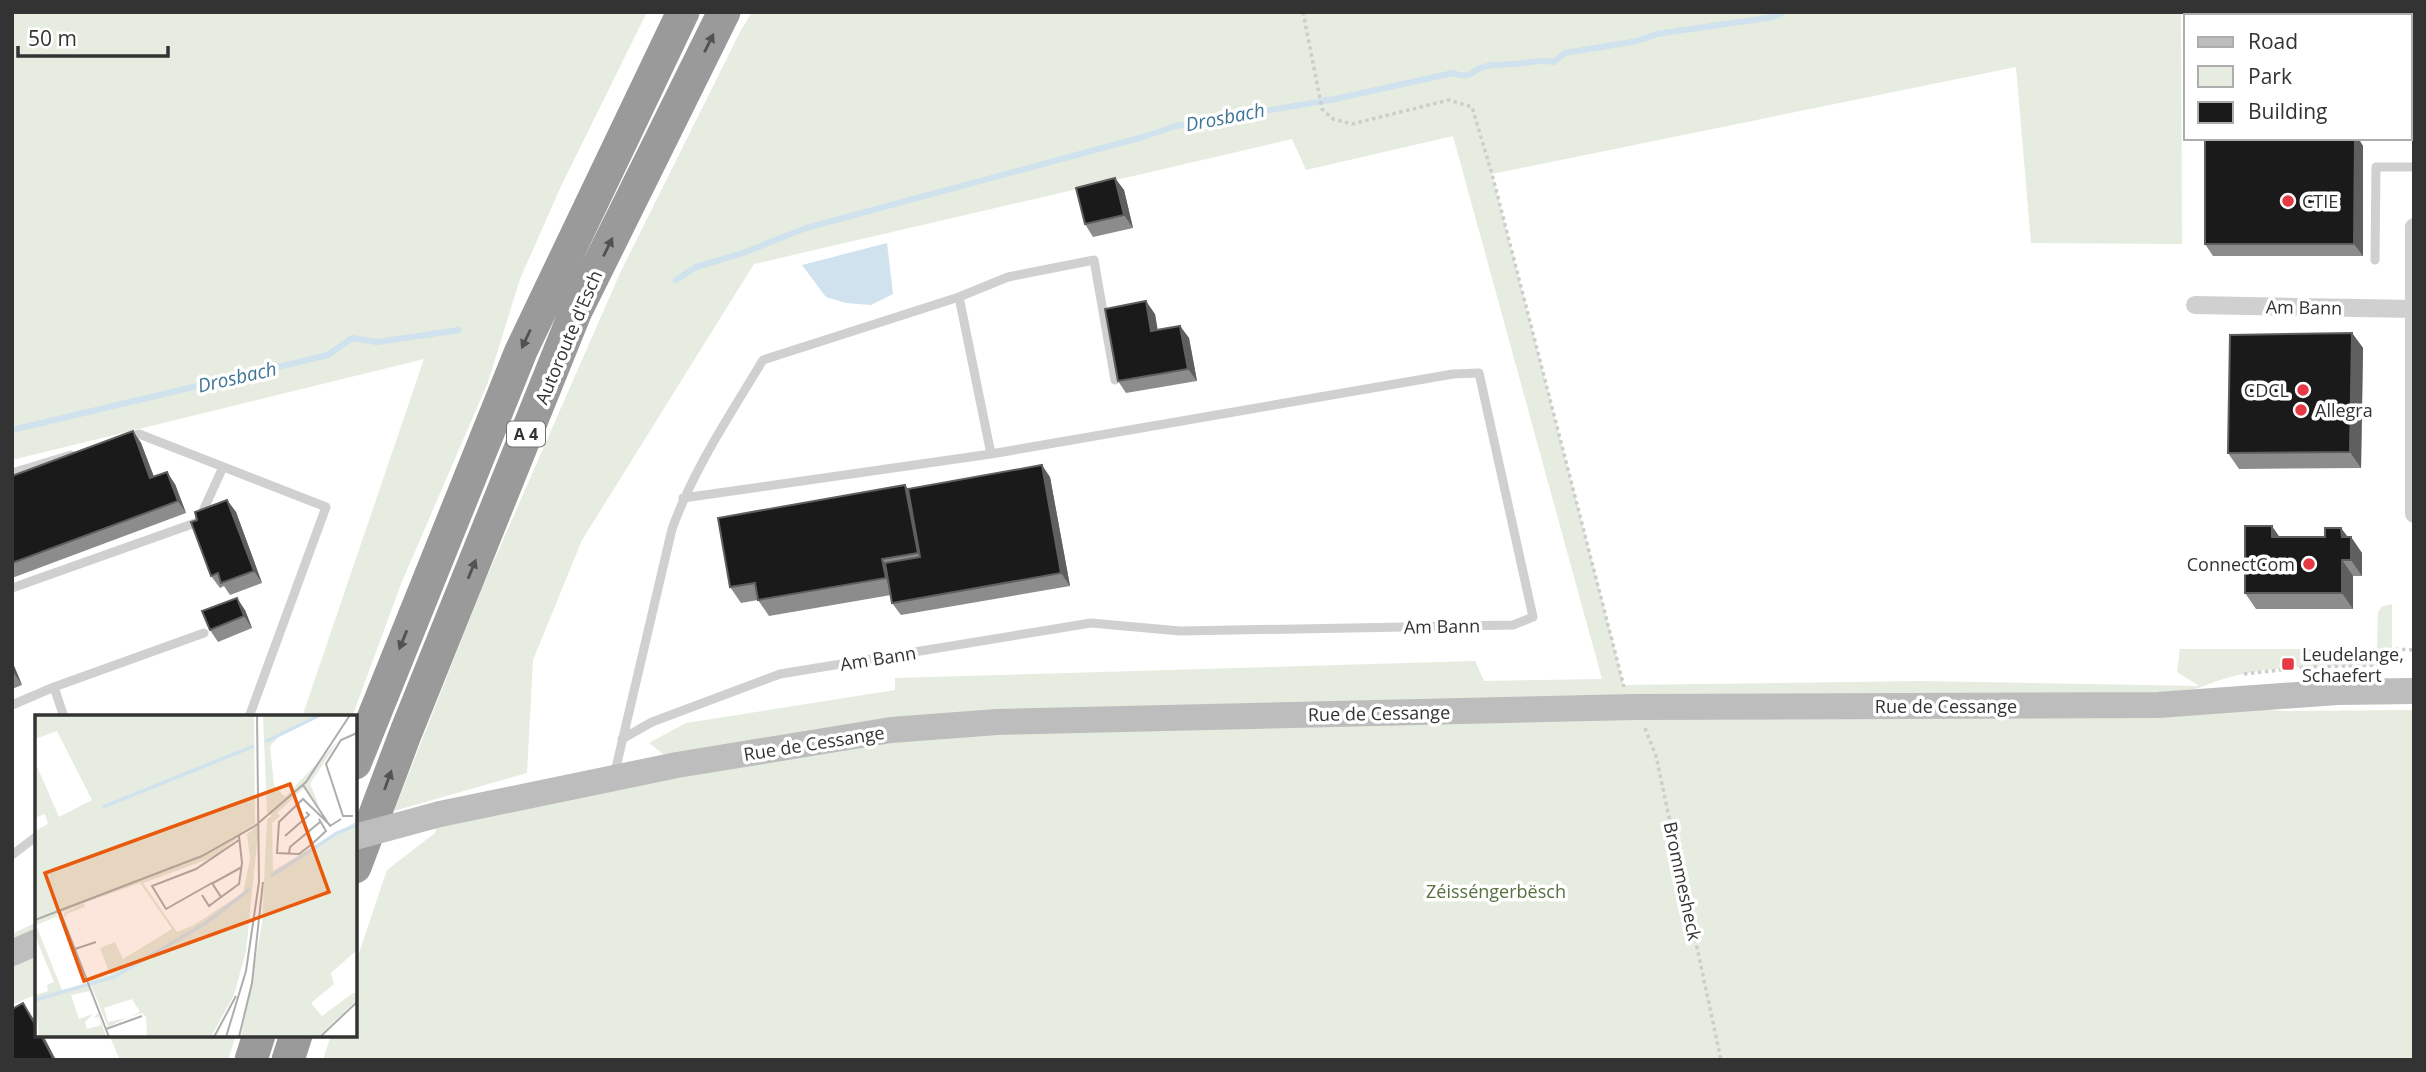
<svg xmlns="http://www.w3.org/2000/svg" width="2426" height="1072" viewBox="0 0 2426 1072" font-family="'Open Sans',sans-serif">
	<rect width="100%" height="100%" fill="#fff"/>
	<path fill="#e6ecdf" d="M 12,12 L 647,12 L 562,184 L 520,279 L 488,382 L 401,584 L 352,717 L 302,717 L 424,359 L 12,460 Z
		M 752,12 L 2181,12 L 2182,244 L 2031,243 L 2016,67 L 1492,174 L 1624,685 L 1920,681 L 2199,686 L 2177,672 L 2180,649 L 2377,649 L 2378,613 L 2381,607 L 2392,604 L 2392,649 L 2389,660 L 2379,665 C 2335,666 2291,665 2247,673 C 2216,679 2188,692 2159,705 L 2289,711 L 2414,710 L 2414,1060 L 323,1060 L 331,1035 L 355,1035 L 355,965 L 387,870 L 435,833 L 440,814 L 676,764 L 649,743 L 686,723 L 895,690 L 895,678 L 1475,661 L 1484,681 L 1602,679 L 1453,136 L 1306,170 L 1292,139 L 754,264 L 582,540 L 533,660 L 527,773 L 394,811 L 482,588 L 621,271 L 740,32 Z
		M 37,922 L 37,994 L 12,1005 L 12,934 Z
		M 109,1035 L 236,1035 L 228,1060 L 120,1060 Z"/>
	<path fill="#cfe2ee" d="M 887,243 L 893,294 L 871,305 L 846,303 L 826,297 L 802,265 Z"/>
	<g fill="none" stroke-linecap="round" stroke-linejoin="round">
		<path stroke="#cfe2ee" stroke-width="6" d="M 676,280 L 696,267 L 743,253 L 806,228 L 1143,137 L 1176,126 L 1335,99 L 1453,73 C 1474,81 1471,68 1488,66 C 1499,64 1510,65 1522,63 C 1536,62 1539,59 1554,62 L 1565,53 L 1637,41 L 1657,34 L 1774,17 L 1784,12
			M 12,430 L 328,355 L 352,338 L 377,342 L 459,330"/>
		<path stroke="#cdcdcd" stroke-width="3.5" stroke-dasharray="3.5 3.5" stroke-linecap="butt" d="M 1303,12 L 1322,109 L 1333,119 L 1352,124 L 1449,100 L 1472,107 L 1492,174 L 1624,687
			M 2244,674 L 2307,667 L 2379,665 L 2389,660 L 2392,649 L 2414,650
			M 1645,728 L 1656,756 L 1721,1060"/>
		<path stroke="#d0d0d0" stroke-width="9" d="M 2375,260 L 2376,167 L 2414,167
			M 959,297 L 1008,277 L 1094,260 L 1115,380
			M 124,438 L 139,434 L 326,507 L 249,717
			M 12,473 L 71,455
			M 683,498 L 991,454
			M 12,588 L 198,522 L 223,467
			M 54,687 L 64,717
			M 12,705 L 54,687 L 204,633
			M 614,776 L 672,529 C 694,468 730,415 763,360 L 959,297 L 991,454 L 1453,374 L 1479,373 L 1533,617 L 1513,625 L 1180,631 L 1091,623 L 780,674 L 652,722 L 622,739
			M 12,855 L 37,836"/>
		<path stroke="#d0d0d0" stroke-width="18" d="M 2392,12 L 2393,16
			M 2410,96 L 2414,115
			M 2414,227 L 2414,514
			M 2195,305 L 2413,309"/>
		<path stroke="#bdbdbd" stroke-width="26" d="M 440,814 L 677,765 L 891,730 L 997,722 L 1634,707 L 2158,705 L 2337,692 L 2414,691
			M 12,953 L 37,942"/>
		<path stroke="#9a9a9a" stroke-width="33" d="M 355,763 L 521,351 L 683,12
			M 355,867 L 406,732 L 575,313 L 724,12
			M 251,1060 L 259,1035
			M 288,1060 L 296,1035"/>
		<path stroke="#bdbdbd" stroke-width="26" d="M 355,837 L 440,814"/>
	</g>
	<path fill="#8c8c8c" d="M 2205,138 L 2358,138 L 2363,146 L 2363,256 L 2213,256 L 2205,244 Z
		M 1115,178 L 1124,190 L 1133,228 L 1093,237 L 1085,224 Z
		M 1155,314 L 1157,330 L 1180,326 L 1189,338 L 1197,381 L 1126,393 L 1118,381 Z
		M 2352,333 L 2363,348 L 2361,468 L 2239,469 L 2228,453 Z
		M 133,431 L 141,443 L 154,477 L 175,484 L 186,513 L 12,578 L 12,476 Z
		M 1050,477 L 1070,586 L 901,615 L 892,603 L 891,595 L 769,616 L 758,600 L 741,603 L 730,587 L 908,489 Z
		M 227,500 L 236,512 L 262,583 L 230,595 L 224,586 L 220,588 L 211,576 L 197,520 Z
		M 2280,537 L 2351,537 L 2362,553 L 2362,576 L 2353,576 L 2353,609 L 2256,609 L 2245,593 Z
		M 245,610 L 252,628 L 218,642 L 210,630 Z
		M 12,661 L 22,685 L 12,689 Z"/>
	<path fill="#5f5f5f" d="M 2333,12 L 2341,12 L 2341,16 L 2334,16 Z
		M 2355,138 L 2358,138 L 2363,146 L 2363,256 L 2354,244 Z
		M 1115,178 L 1124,190 L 1133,228 L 1124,215 Z
		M 1146,301 L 1155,314 L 1160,343 L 1151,331 Z
		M 1180,326 L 1189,338 L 1197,381 L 1188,369 Z
		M 2352,333 L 2363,348 L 2361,468 L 2350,452 Z
		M 133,431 L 141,443 L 159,490 L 150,478 Z
		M 1042,465 L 1050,477 L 1070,586 L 1061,573 Z
		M 167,472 L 175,484 L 186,513 L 178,501 Z
		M 905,485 L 917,501 L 929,569 L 918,553 Z
		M 227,500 L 236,512 L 262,583 L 254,571 Z
		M 2272,526 L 2283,542 L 2272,537 Z
		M 2341,528 L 2351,541 L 2351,537 L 2362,553 L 2362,576 L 2351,560 L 2342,537 Z
		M 882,559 L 894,575 L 897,594 L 886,578 Z
		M 2342,560 L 2353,576 L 2353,609 L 2342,593 Z
		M 237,598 L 245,610 L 252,628 L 244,616 Z
		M 12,661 L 22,685 L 12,670 Z
		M 23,1003 L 37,1024 L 37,1028 Z
		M 41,1035 L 43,1035 L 56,1060 L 54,1060 Z"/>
	<path fill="#1a1a1a" stroke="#5f5f5f" stroke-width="2" d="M 2218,12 L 2333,12 L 2334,16 L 2218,16 Z
		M 2205,138 L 2355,138 L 2354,244 L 2205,244 Z
		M 1115,178 L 1124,215 L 1085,224 L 1076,188 Z
		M 1146,301 L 1151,331 L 1180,326 L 1188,369 L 1118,381 L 1105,309 Z
		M 2352,333 L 2350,452 L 2228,453 L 2230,335 Z
		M 133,431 L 150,478 L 167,472 L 178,501 L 12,563 L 12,476 Z
		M 1042,465 L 1061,573 L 892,603 L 885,563 L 920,557 L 908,489 Z
		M 905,485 L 918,553 L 882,559 L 886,578 L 758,600 L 755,583 L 730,587 L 718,518 Z
		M 227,500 L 254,571 L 221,583 L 218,573 L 211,576 L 191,522 L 197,520 L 195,512 Z
		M 2245,526 L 2272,526 L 2272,537 L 2325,537 L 2325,528 L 2341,528 L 2342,537 L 2351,537 L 2351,560 L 2342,560 L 2342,593 L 2245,593 Z
		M 237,598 L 244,616 L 210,630 L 202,611 Z
		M 23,1003 L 37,1028 L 37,1035 L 41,1035 L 54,1060 L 12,1060 L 12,1009 Z"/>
	<defs><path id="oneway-solid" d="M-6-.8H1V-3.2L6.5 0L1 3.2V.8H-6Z" transform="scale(1.75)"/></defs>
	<g fill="#525252">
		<use href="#oneway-solid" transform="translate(709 43) rotate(-64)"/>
		<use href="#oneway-solid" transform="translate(608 247) rotate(-64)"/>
		<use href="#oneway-solid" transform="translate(526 339) rotate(115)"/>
		<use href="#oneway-solid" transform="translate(472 569) rotate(-68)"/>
		<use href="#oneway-solid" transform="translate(403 640) rotate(112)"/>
		<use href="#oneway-solid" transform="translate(388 780) rotate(-70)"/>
	</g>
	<g fill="#e63946" stroke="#fff" stroke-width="2.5">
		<circle cx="2288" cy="201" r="7"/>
		<circle cx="2303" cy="390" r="7"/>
		<circle cx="2301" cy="410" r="7"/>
		<circle cx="2309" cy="564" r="7"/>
		<rect x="2281" y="657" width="14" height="14" rx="3.5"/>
	</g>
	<g text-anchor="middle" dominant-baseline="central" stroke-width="7" stroke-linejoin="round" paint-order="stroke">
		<rect fill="#fff" stroke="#707070" stroke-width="2" x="507" y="421.5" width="38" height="25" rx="5"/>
		<g font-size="16" font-weight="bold" fill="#333">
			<text x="526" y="434">A 4</text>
		</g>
		<g font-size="18" fill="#333" stroke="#fff" text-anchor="start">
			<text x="2302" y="201">CTIE</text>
			<text x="2289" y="390" text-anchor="end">CDCL</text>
			<text x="2315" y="410">Allegra</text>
			<text x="2295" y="564" text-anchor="end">ConnectCom</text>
			<text x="2302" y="654">Leudelange,<tspan x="2302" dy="21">Schaefert</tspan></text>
		</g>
		<g font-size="18" fill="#333" stroke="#fff">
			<text transform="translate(2304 307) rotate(1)">Am Bann</text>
			<text transform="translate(568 337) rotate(-67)">Autoroute d'Esch</text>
			<text transform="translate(1442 626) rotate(-1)">Am Bann</text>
			<text transform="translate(878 658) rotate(-9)">Am Bann</text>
			<text x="1946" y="706">Rue de Cessange</text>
			<text transform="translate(1379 713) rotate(-1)">Rue de Cessange</text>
			<text transform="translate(814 743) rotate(-9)">Rue de Cessange</text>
			<text transform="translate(1683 881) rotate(78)">Brommesheck</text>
		</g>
		<g font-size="18" fill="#56703f" stroke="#fff">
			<text x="1496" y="891">Zéisséngerbësch</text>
		</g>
		<g font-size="19" font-style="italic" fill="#3f7597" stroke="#fff">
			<text transform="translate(1225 117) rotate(-11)">Drosbach</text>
			<text transform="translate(237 377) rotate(-13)">Drosbach</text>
		</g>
	</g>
	<g transform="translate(35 715)">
		<rect width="322" height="322" fill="#fff"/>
		<path d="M 0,0 L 219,0 L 220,109 L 179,142 L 108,168 L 142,217 L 159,210 L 208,178 L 215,144 L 212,119 L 224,110 L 211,236 L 199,280 L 176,322 L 112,322 L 111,302 L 107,298 L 94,302 L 105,297 L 97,284 L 69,293 L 73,307 L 92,303 L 73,312 L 53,263 L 75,260 L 65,233 L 80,227 L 88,244 L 137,214 L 105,168 L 49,188 L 50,192 L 31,199 L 30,204 L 29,198 L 47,189 L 21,200 L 26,205 L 21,202 L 1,210 L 27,275 L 54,269 L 55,276 L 36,280 L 44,304 L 58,299 L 50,307 L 52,314 L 66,310 L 64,302 L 59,303 L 63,298 L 71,321 L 4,322 L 0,280 L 13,276 L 12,270 L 19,267 L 0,221 L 0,116 L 13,109 L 10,99 L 2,102 L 0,98 L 0,47 L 24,102 L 57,85 L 22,16 L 0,24 ZM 228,0 L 287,0 L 247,18 L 235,31 L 239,70 L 250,82 L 303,26 L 275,69 L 285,93 L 270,72 L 242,98 L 245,101 L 237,108 L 238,156 L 322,106 L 322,235 L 296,258 L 299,269 L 276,288 L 287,301 L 318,278 L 322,278 L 322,285 L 283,322 L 206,322 L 227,208 L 232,104 L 237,101 L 232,97 Z" fill="#e6ecdf"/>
		<path fill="none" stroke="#cfe2ee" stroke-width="3.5" d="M 230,27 L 285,0M 68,92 L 219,31M 236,161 L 302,118 L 322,110M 0,285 L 79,262 L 171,208 L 215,174"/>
		<path fill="none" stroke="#adadad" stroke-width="2" d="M 268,70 L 295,111 L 306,104M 318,101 L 308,101 L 291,49 L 306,25 L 322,18M 284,104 L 291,116 L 277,129 L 264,139 L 242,138 L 244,107 L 268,84 L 295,110M 204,121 L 207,148 L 204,169 L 186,182 L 177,168 L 131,194 L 117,171 L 161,154 L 204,125M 250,121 L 274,100 L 271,97M 254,138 L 255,132 L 285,107M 178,168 L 207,152M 167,180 L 174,191 L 186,182M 25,196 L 74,322M 0,205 L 167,141 L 220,111 L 271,67 L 315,0M 40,234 L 61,227M 71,314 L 107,301M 179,322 L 201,281M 191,322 L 211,256 L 224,167 L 222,0M 204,322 L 217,268 L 228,167M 285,322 L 322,287"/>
		<path fill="#e8590c" fill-opacity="0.15" stroke="#e8590c" stroke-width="3.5" d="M 255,69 L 294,177 L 49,266 L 10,158 Z"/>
		<rect width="322" height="322" fill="none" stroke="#333" stroke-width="3.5"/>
	</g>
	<rect width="2426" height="1072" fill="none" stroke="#333333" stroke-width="28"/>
	<rect x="2184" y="14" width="228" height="126" fill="#ffffff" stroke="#adadad" stroke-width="2"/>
	<rect x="2198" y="37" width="35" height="10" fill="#bdbdbd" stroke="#adadad" stroke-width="2"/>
	<text x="2248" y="49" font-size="21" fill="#333333">Road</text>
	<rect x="2198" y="66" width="35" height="21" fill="#e6ecdf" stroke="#adadad" stroke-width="2"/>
	<text x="2248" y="84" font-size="21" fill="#333333">Park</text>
	<rect x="2198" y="102" width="35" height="21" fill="#1a1a1a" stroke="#adadad" stroke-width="2"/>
	<text x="2248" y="119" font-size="21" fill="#333333">Building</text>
	<path d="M18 46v10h150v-10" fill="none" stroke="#333333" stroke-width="3.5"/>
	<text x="28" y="46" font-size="21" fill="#333333" stroke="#ffffff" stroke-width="5" paint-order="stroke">50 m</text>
</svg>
